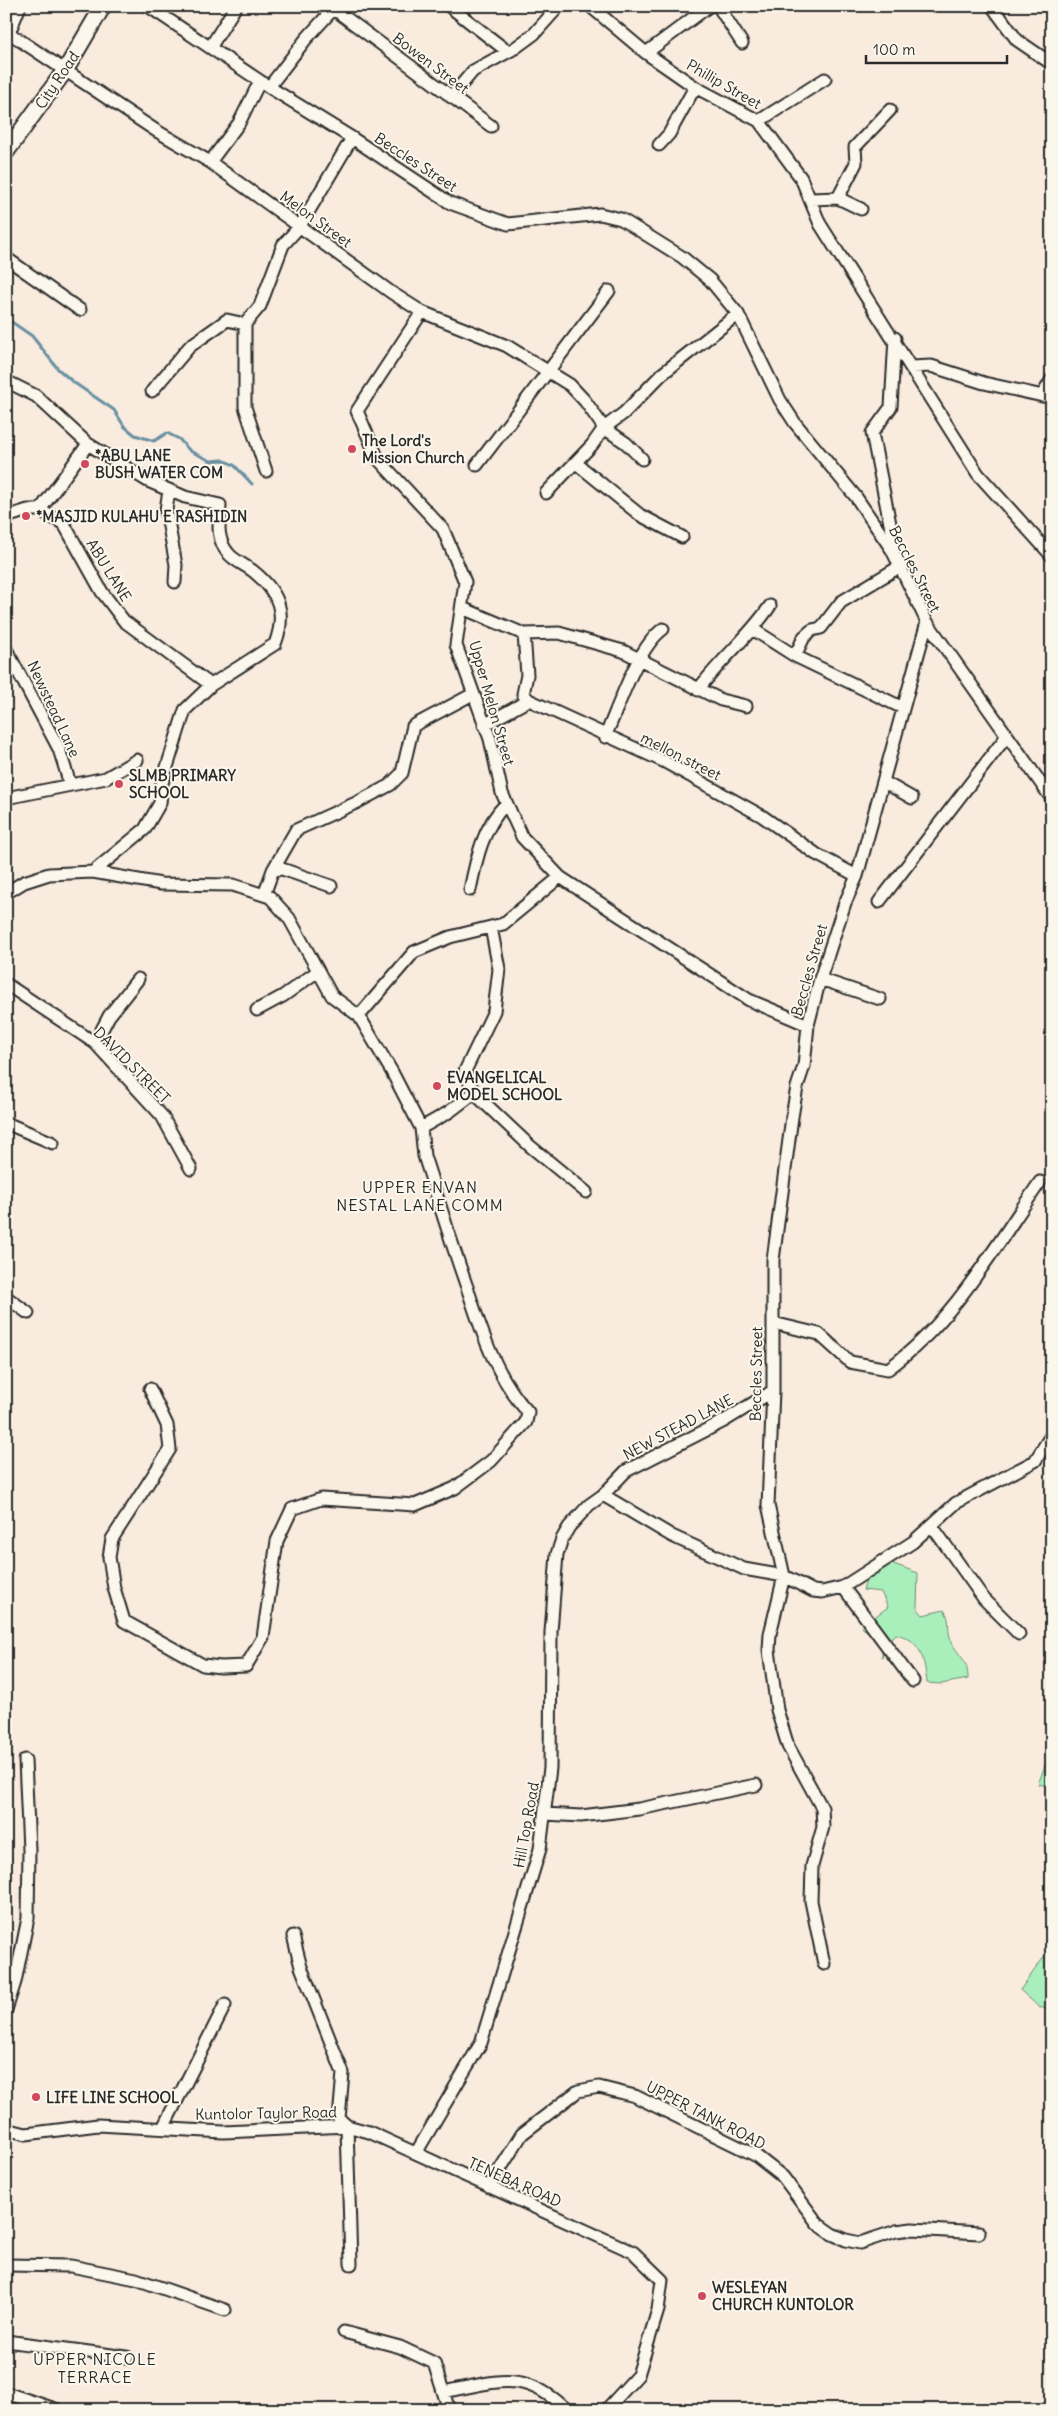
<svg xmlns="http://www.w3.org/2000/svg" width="1058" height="2416" viewBox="0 0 1058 2416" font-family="Delius,sans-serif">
	<rect width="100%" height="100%" fill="#f9ebde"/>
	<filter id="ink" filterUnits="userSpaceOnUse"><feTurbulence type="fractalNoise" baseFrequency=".02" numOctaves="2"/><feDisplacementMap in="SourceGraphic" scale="10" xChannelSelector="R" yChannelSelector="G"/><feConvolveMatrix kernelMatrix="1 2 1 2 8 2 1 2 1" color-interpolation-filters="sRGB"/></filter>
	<g filter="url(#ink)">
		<path fill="#a9efbb" stroke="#6a8d73" d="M 891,1563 L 918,1573 L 917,1608 L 923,1615 L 944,1610 C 951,1619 947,1627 950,1637 C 955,1655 968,1656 968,1679 L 941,1684 L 927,1683 C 924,1659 922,1640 896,1634 L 887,1641 L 882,1657 L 882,1645 L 873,1635 L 861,1627 L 888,1607 L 881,1592 L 863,1590 L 867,1579 Z
			M 1052,1747 L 1052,1787 L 1038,1784 Z
			M 1047,1953 L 1052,1957 L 1052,2006 L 1040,2008 L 1020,1990 Z"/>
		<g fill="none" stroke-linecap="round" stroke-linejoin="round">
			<path stroke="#6890a2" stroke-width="3" d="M 6,318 L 32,336 L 58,369 L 73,382 L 114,410 L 124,426 L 135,435 L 154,441 L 167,433 L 179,439 L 190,451 L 211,461 L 223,460 L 234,465 L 252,484"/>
			<g stroke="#2b2b2b" stroke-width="15">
				<path id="minor" d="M 148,6 L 269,87 L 352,138 L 450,203 L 508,224 L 600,214 L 621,219 L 682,257 L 710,280 L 738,314 L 780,400 L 795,423 L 856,497 L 892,550 L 927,622 L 857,876 L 845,903 L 820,979 L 808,1025 L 804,1066 L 797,1087 L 792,1117 L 773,1260 L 773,1391 L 768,1505 L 784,1576 L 770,1634 L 769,1650 L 777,1710 L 788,1746 L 822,1808 L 823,1827 L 812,1866 L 811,1901 L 824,1964
					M 330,6 L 491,126
					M 449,6 L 507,51
					M 590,6 L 646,53 L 695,87 L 759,121 L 801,178 L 820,224 L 978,474 L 1052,556
					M 718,6 L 742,43
					M 992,6 L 1017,40 L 1052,64
					M 6,31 L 155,130 L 210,162 L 392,293 L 422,312 L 507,346 L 570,385 L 585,401 L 604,428 L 626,443 L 642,459
					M 7,38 L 20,6
					M 211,46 L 236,6
					M 646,53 L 709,6
					M 269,87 L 306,39 L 336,6
					M 451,97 L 473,71 L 515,48 L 534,34 L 559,6
					M 759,121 L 825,79
					M 659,145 L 669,134 L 695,87
					M 210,162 L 239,123 L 260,81
					M 838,198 L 856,163 L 855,147 L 890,110
					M 811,199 L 838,198 L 861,209
					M 6,258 L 80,310
					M 422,312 L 357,411 L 378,459 L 443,529 L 465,582 L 456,645 L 490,739 L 502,793 L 522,837 L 560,877 L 749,1000 L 808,1025
					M 912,367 L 931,366 L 984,383 L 1052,398
					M 6,381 L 36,396 L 88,444 L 148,481 L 185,497 L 220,505 C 219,522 216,539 228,553 C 233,560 245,565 253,571 C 279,592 287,613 275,644 L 211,685 L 185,710 L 162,783 L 160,803 L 145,829 L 93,872
					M 152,391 L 190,346 L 227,320 L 245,324
					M 1042,396 L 1052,379
					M 576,463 L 640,515 L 682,537
					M 477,465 L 609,291
					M 266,471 L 245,407 L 245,324 L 260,306 L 283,245 L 300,226 L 352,138
					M 169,490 L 166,510 L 176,565 L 175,582
					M 546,493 L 592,445 L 604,428 L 624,413 L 662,374 L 738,314
					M 40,510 L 88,444
					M 6,521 L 9,516 L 28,510 L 40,510 L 64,524 L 102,592 L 124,621 L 211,685
					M 892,550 L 893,539 L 872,433 L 891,407 L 895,338
					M 462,608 L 524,634 L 559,633 L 623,651 L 721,700 L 746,706
					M 927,622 L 1052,799
					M 754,630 L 795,656 L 903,708
					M 524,634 L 527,675 L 523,694 L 529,700
					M 6,649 L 59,749 L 70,784
					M 795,656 L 804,637 L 812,630 L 821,628 L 841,602 L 899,567
					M 698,690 C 720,660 749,637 770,606
					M 484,725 L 529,700 L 665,762 L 762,816 L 816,854 L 857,876
					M 605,737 C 619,706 637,648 663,629
					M 884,782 L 912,798
					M 6,798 L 106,778 L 137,760
					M 273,870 L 296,830 L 358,802 L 390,785 L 402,773 L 413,726 L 473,694
					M 470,890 C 476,860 483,826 506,804
					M 6,893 L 24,882 L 49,874 L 93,872 L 161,884 L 233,885 L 270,897 L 289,918 L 332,996 L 359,1016 L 392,1072 L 421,1128 L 424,1156 C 439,1201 452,1246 468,1290 C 482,1333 497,1379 528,1412 L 526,1422 L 491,1461 L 455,1488 L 415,1505 L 321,1499 L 292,1509 L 277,1541 L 263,1637 L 246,1666 L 221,1667 L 203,1665 L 124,1621 L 114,1588 L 109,1557 L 112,1539 L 170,1449 L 167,1425 L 150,1389
					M 264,895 L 273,870 L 282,869 L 331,886
					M 879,902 L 1006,737
					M 491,927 L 499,969 L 494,1011 L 465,1071 L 474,1093 L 530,1146 L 586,1192
					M 820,979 L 880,999
					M 6,984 L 95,1043 L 162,1116 L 191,1169
					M 257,1010 L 283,996 L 318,971
					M 359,1016 L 414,952 L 450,937 L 503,924 L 560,877
					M 95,1043 L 109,1016 L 138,979
					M 6,1123 L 53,1143
					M 421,1128 L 449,1112 L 474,1093
					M 6,1297 L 28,1313
					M 773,1323 L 819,1334 L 850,1362 L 888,1369 C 953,1322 994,1248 1040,1182
					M 603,1495 L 672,1536 L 744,1569 L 784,1576 L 813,1591 L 822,1592 L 843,1587 L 913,1542 L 956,1503 L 1035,1461 L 1052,1434
					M 932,1526 L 984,1599 L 1019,1634
					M 843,1587 L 913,1681
					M 545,1814 L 581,1816 L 639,1809 L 756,1785
					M 293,1936 L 301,1967 L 343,2073 L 339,2119 L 347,2126 L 351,2264
					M 6,2010 L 15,1982 L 28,1918 L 29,1850 L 25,1760
					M 163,2128 L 225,2005
					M 6,2129 L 26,2134 L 98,2125 L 224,2132 L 347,2126 L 369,2132 L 633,2252 L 662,2280 L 658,2310 L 638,2375 L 606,2410
					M 416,2153 L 481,2043 L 540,1849 L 550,1768 L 551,1632 L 557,1554 L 562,1539 L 569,1527 L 589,1505 L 603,1495 L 626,1471 L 724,1421 L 773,1391
					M 489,2187 L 522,2134 L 578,2091 L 599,2087 L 635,2096 L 755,2155 L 783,2177 L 818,2224 L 832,2234 L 846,2240 L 860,2243 L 896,2231 L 912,2229 L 979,2233
					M 6,2265 L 71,2266 L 136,2279 L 225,2310
					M 344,2332 L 400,2347 L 434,2363 L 449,2410
					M 6,2341 L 127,2357
					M 443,2392 C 497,2382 523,2368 567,2410
					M 6,2393 L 58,2410"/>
			</g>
			<g stroke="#2b2b2b" stroke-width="19">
				<path id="major" d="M 6,152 L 66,69 L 103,6"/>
			</g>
			<use href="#minor" stroke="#fbf7ec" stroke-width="11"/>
			<use href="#major" stroke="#fbf7ec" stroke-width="15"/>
		</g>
	</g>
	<g fill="#d1495b" stroke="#fbf7ec" stroke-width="2">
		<circle cx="352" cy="449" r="5"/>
		<circle cx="85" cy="464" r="5"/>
		<circle cx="26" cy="516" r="5"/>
		<circle cx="119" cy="784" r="5"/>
		<circle cx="437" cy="1086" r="5"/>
		<circle cx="36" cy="2097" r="5"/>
		<circle cx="702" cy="2296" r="5"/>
	</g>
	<g text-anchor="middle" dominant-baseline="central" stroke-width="4" stroke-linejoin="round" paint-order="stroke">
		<g font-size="15" fill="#2b2b2b" stroke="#fbf7ec">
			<text transform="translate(431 63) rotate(37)">Bowen Street</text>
			<text transform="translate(57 80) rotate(-56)">City Road</text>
			<text transform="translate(724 84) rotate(30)">Phillip Street</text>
			<text transform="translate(416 162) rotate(33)">Beccles Street</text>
			<text transform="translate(316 219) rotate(36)">Melon Street</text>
			<text transform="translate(915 569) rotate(63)">Beccles Street</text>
			<text transform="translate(109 570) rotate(58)">ABU LANE</text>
			<text transform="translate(492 703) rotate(74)">Upper Melon Street</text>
			<text transform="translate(54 709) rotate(65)">Newstead Lane</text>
			<text transform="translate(681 756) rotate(27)">mellon street</text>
			<text transform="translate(809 970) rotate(-74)">Beccles Street</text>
			<text transform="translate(132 1065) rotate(45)">DAVID STREET</text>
			<text transform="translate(756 1374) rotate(-89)">Beccles Street</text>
			<text transform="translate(678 1427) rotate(-28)">NEW STEAD LANE</text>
			<text transform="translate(526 1825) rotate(-80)">Hill Top Road</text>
			<text transform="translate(266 2113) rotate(-1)">Kuntolor Taylor Road</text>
			<text transform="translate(706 2115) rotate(27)">UPPER TANK ROAD</text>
			<text transform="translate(515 2182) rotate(24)">TENEBA ROAD</text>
		</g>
		<g font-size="15" font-weight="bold" fill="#2b2b2b" stroke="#fbf7ec" text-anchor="start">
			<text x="362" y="440">The Lord's<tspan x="362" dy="17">Mission Church</tspan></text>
			<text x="95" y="455">*ABU LANE<tspan x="95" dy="17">BUSH WATER COM</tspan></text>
			<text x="36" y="516">*MASJID KULAHU E RASHIDIN</text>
			<text x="129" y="775">SLMB PRIMARY<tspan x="129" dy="17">SCHOOL</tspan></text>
			<text x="447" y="1077">EVANGELICAL<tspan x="447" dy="17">MODEL SCHOOL</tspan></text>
			<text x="46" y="2097">LIFE LINE SCHOOL</text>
			<text x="712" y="2287">WESLEYAN<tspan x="712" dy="17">CHURCH KUNTOLOR</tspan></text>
		</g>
		<g font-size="16" letter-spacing="1" fill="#2b2b2b" stroke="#fbf7ec">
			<text x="420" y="1187">UPPER ENVAN<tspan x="420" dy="18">NESTAL LANE COMM</tspan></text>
			<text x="95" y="2359">UPPER NICOLE<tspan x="95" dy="18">TERRACE</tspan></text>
		</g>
	</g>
	<rect width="1058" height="2416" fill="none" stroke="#fbf7ec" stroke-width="25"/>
	<rect x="12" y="12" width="1033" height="2391" fill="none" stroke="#2b2b2b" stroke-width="2" filter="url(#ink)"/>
	<path d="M866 55v8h141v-8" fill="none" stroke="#2b2b2b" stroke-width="2.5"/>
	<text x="873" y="55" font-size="15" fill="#2b2b2b" stroke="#fbf7ec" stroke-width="4" paint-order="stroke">100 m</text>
</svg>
